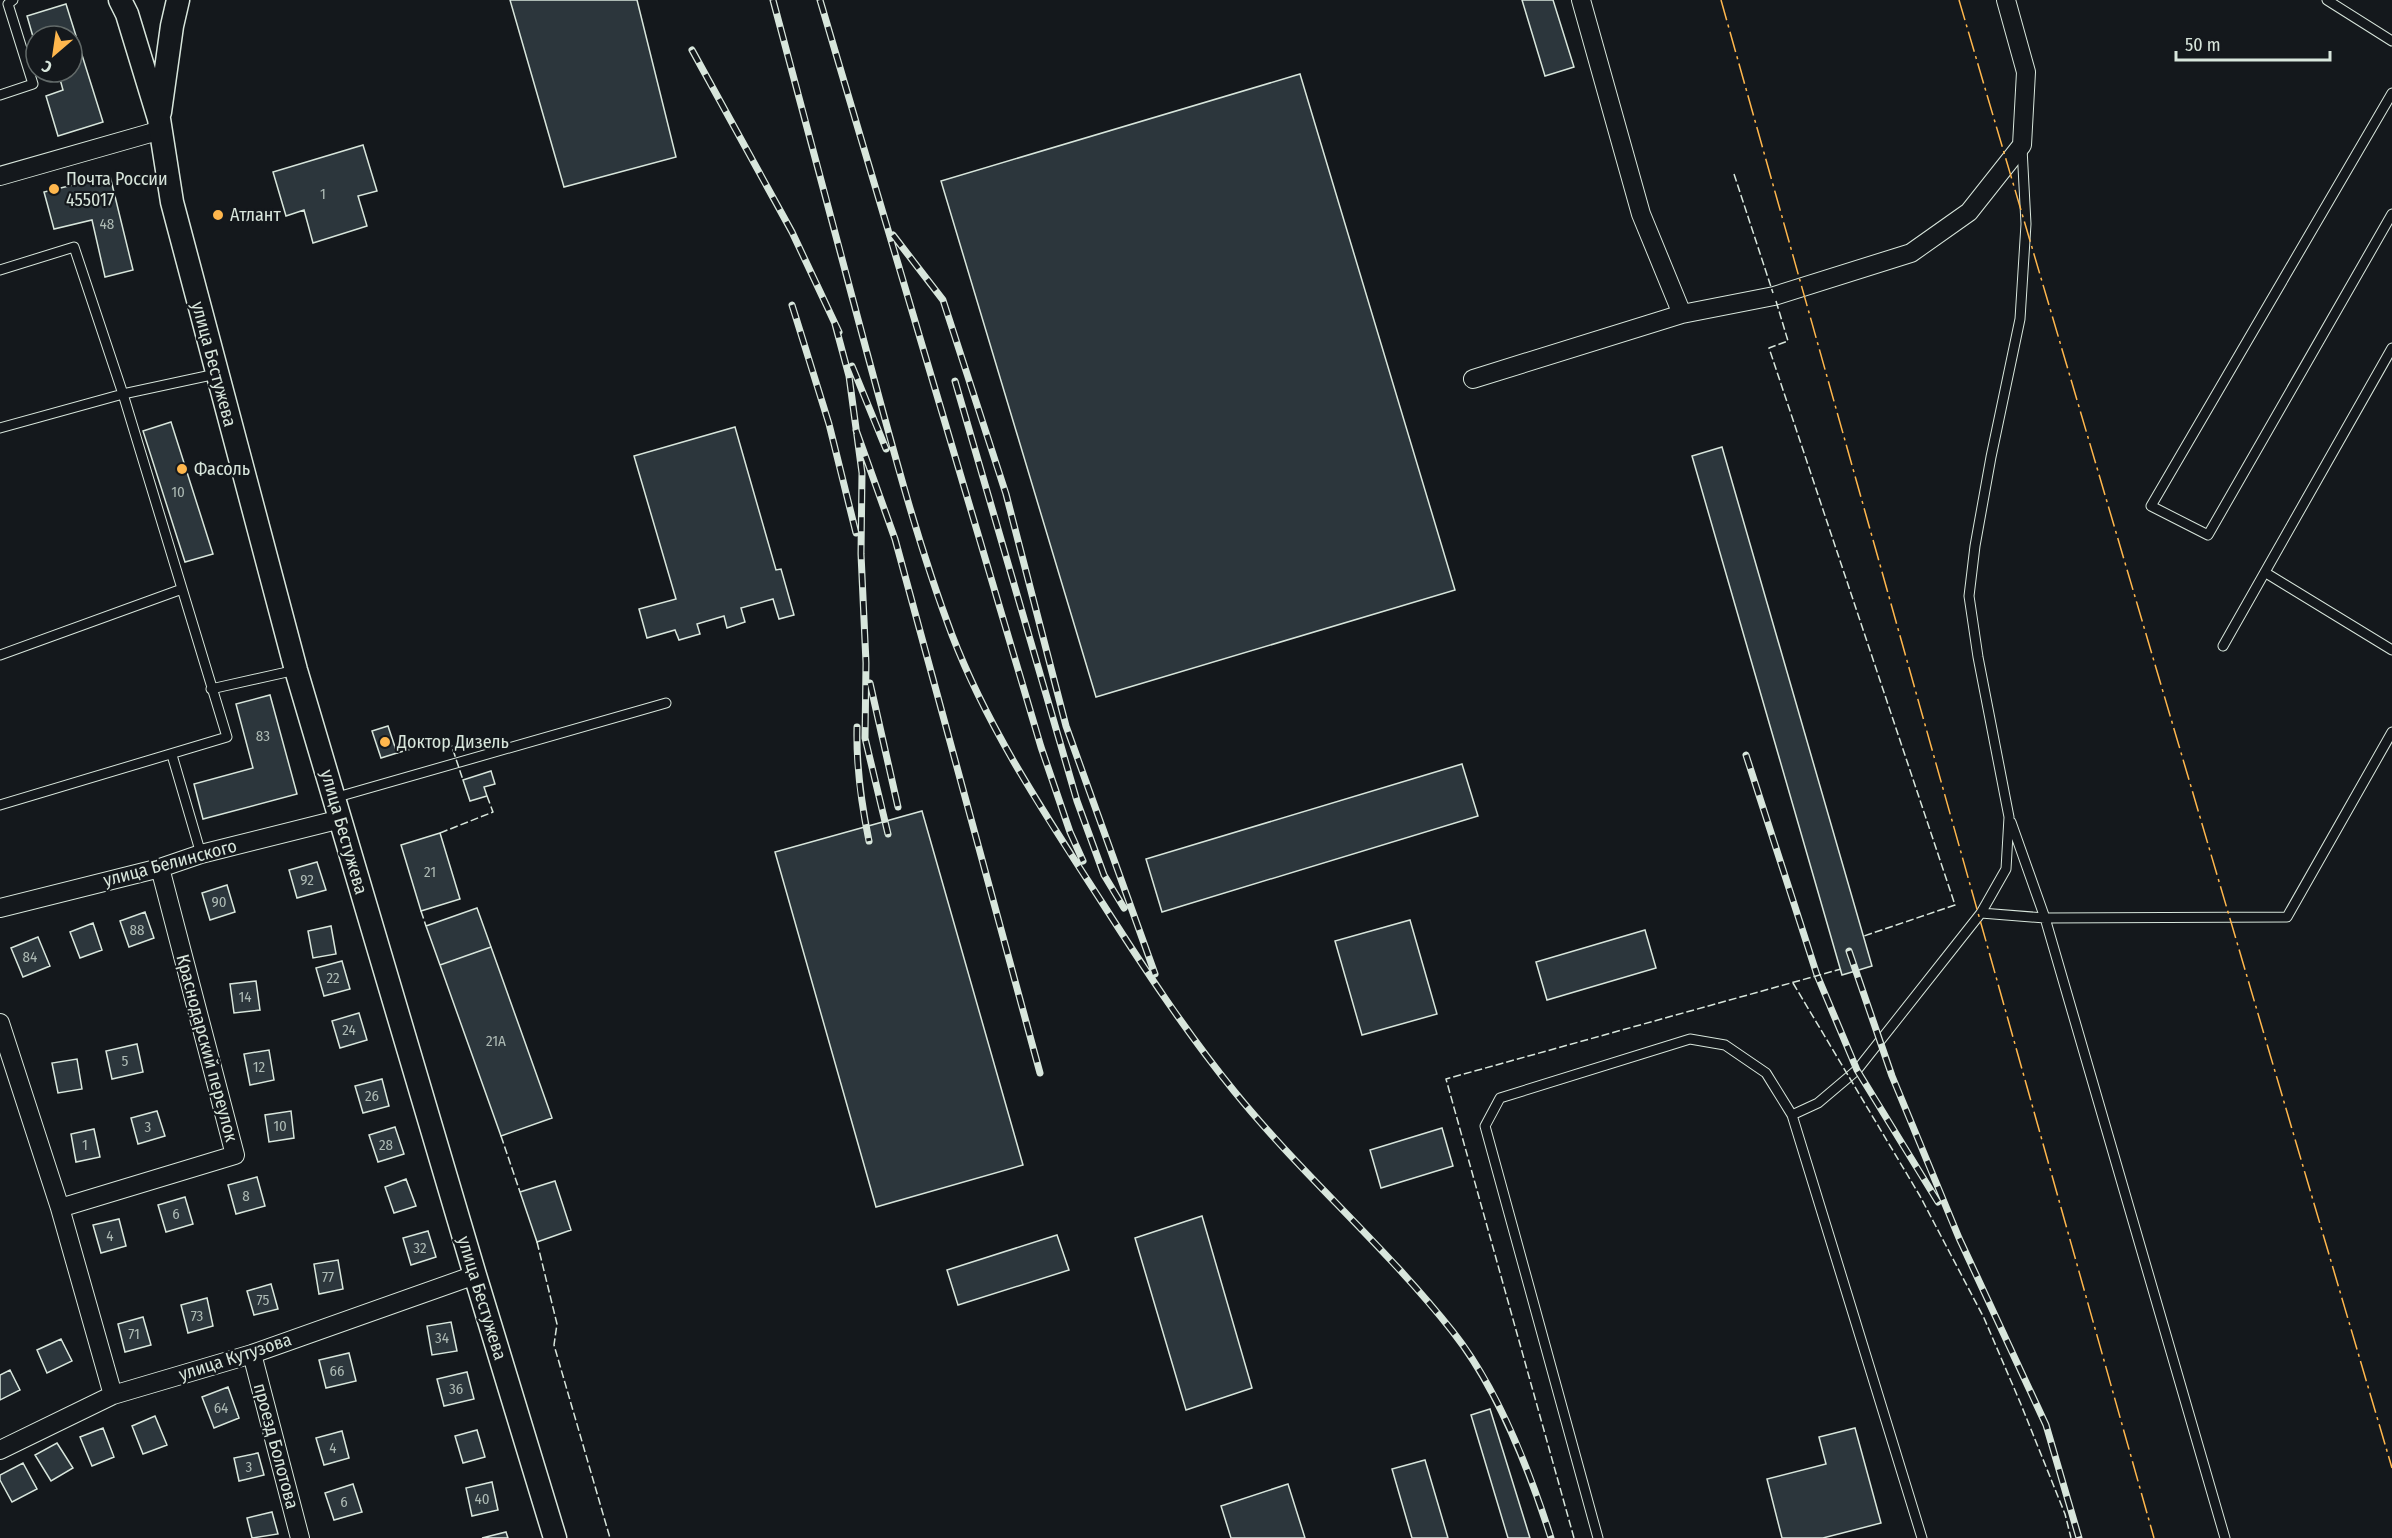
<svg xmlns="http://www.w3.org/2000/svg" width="2392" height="1538" viewBox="0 0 2392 1538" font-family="'Fira Sans Condensed',sans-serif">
	<rect width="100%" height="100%" fill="#14181c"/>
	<path fill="#2c363c" stroke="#d8e6dc" stroke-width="1.5" d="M 510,0 L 637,0 L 676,157 L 564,187 Z
		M 1522,0 L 1553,0 L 1574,67 L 1545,76 Z
		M 66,4 L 103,122 L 58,136 L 46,96 L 63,90 L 58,72 L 72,72 L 72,36 L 36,36 L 36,47 L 27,16 Z
		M 1300,74 L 1455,590 L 1096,697 L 941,181 Z
		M 363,145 L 377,191 L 358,196 L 367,226 L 313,243 L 304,210 L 286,216 L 273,172 Z
		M 110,176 L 133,270 L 105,277 L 92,220 L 54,229 L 44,192 Z
		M 171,422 L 213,554 L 185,562 L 143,431 Z
		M 735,427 L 776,570 L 781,569 L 794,615 L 779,619 L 773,599 L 741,608 L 745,622 L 727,628 L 724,616 L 697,624 L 700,634 L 679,640 L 675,630 L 647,638 L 639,609 L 676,599 L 634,456 Z
		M 1722,447 L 1872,966 L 1842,975 L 1692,456 Z
		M 270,695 L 297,794 L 203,819 L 194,784 L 253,768 L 236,704 Z
		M 388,726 L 397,753 L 381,758 L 372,731 Z
		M 1462,764 L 1478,816 L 1162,912 L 1146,859 Z
		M 491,771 L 495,784 L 484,787 L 487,796 L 470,801 L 463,780 Z
		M 922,811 L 1023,1165 L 876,1207 L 775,852 Z
		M 440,833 L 460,899 L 421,911 L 401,845 Z
		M 317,862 L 326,890 L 297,898 L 289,870 Z
		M 227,885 L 235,912 L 210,920 L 202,893 Z
		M 477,908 L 491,947 L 440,965 L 426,926 Z
		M 145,912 L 154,938 L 129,947 L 120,921 Z
		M 1410,920 L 1437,1014 L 1362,1035 L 1335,941 Z
		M 93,923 L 102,950 L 80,958 L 70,932 Z
		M 331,926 L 336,954 L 313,958 L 308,931 Z
		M 1645,930 L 1656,968 L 1547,1000 L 1536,962 Z
		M 38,937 L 50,966 L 23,977 L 11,948 Z
		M 491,947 L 552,1118 L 501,1136 L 440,965 Z
		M 342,961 L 350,989 L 324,996 L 316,968 Z
		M 256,981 L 260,1010 L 234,1013 L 230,984 Z
		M 359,1013 L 367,1040 L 340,1048 L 332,1021 Z
		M 137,1044 L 143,1072 L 112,1079 L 106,1051 Z
		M 269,1050 L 274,1080 L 250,1085 L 244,1054 Z
		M 77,1059 L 82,1089 L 58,1093 L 52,1063 Z
		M 382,1079 L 389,1106 L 363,1113 L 355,1086 Z
		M 157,1111 L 165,1136 L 138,1144 L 131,1118 Z
		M 291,1111 L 294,1138 L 269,1142 L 265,1115 Z
		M 395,1127 L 404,1154 L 378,1162 L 369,1135 Z
		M 1442,1128 L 1453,1166 L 1381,1188 L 1370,1150 Z
		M 94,1129 L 100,1157 L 76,1162 L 71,1134 Z
		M 257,1177 L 265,1206 L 236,1214 L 228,1185 Z
		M 406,1179 L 416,1206 L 394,1213 L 385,1187 Z
		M 555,1181 L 571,1230 L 537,1242 L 520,1192 Z
		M 185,1197 L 193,1224 L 166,1232 L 158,1205 Z
		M 1202,1216 L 1252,1388 L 1186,1410 L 1135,1238 Z
		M 119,1219 L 126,1246 L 101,1253 L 93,1225 Z
		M 428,1231 L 436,1257 L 411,1265 L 403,1238 Z
		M 1057,1235 L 1069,1270 L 958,1305 L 947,1270 Z
		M 338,1260 L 343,1289 L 319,1294 L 314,1264 Z
		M 271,1284 L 278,1309 L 254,1315 L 247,1291 Z
		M 207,1298 L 213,1326 L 188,1333 L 181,1305 Z
		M 143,1317 L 151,1345 L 125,1352 L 118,1324 Z
		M 451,1322 L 457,1351 L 432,1355 L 427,1326 Z
		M 61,1339 L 72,1361 L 47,1373 L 37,1350 Z
		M 349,1353 L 356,1381 L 326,1388 L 319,1360 Z
		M 10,1370 L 20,1390 L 0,1400 L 0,1375 Z
		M 467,1372 L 474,1399 L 444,1406 L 437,1379 Z
		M 228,1387 L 239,1418 L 214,1428 L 202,1397 Z
		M 1490,1409 L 1530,1538 L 1508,1538 L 1471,1415 Z
		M 155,1416 L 167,1445 L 143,1454 L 132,1426 Z
		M 103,1428 L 114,1457 L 92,1466 L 80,1437 Z
		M 1855,1428 L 1881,1523 L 1823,1538 L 1782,1538 L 1767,1479 L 1826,1464 L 1819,1437 Z
		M 477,1430 L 485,1457 L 463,1463 L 455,1436 Z
		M 342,1431 L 349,1458 L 324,1465 L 316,1438 Z
		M 57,1443 L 73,1468 L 51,1481 L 35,1455 Z
		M 258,1453 L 264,1475 L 239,1481 L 234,1458 Z
		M 1425,1460 L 1448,1538 L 1412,1538 L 1392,1469 Z
		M 23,1463 L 37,1489 L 12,1502 L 0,1480 L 0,1475 Z
		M 492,1482 L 498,1510 L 472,1516 L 466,1488 Z
		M 353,1484 L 362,1512 L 334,1520 L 325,1493 Z
		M 1288,1484 L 1305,1538 L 1231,1538 L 1221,1506 Z
		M 272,1512 L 278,1534 L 252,1538 L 247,1518 Z
		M 506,1532 L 508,1538 L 482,1538 Z"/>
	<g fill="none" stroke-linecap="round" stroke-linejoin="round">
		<g stroke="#d8e6dc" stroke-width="11">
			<path id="service" d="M 2327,0 L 2392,41
				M 2392,93 L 2151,506 L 2208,535 L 2392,214
				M 0,95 L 33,84 L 8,4 L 13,0
				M 0,270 L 74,247 L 123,394 L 227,737 L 0,805
				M 0,428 L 123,394 L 216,374
				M 2266,573 L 2392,650
				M 2223,646 L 2392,348
				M 0,655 L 182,589
				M 211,689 L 296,670
				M 172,755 L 201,854
				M 334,798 L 666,703
				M 2011,822 L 2045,918 L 2225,1538
				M 1981,913 L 2045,918 L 2287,917 L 2392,732
				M 1792,1115 L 1818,1103 L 1857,1070 L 1981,913 L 2006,869 L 2009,817 L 1978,657 L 1969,596 L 1975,546 L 1991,457 L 2020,319 L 2026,224 L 2022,148
				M 1598,1538 L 1485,1126 L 1500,1098 L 1690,1039 L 1725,1045 L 1766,1073 L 1792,1115 L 1922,1538"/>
		</g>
		<g stroke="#d8e6dc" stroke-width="20">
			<path id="minor" d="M 1581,0 L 1641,214 L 1682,314
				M 0,176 L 161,130
				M 1473,379 L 1682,314 L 1774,296 L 1911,253 L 1969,212 L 2022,145 L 2026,72 L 2006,0
				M 0,908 L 160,868 L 201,854 L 341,819
				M 0,1023 L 60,1208
				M 252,1354 L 300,1538
				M 113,1395 L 60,1208 L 235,1155 L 160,868
				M 0,1450 L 113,1395 L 252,1354 L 475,1275"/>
		</g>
		<g stroke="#d8e6dc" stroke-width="25">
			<path id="tertiary" d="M 120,0 L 127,14 L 159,119 L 172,202 L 296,670 L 475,1275 L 555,1538
				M 160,112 L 172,26 L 178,0"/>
		</g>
		<use href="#service" stroke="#14181c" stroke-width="9"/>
		<use href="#minor" stroke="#14181c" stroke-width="18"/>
		<use href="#tertiary" stroke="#14181c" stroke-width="22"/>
		<g stroke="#d8e6dc" stroke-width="7">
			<path id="rail" d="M 773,0 C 804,116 835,232 866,349 C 892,445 917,542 952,635 C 989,731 1047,817 1103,904 C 1144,968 1186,1032 1234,1091 C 1302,1175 1386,1247 1453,1332 C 1498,1389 1529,1469 1551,1538
				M 820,0 L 1041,747 L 1070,832 L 1083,861
				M 692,50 L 792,232 L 839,332
				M 893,235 L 943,300 L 1006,494 L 1066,726 L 1155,974
				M 792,305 L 829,424 L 856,533
				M 835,324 L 849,376 L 862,473 L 861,554 L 866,663 L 865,738 L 888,834
				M 852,366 L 886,449
				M 955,381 L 1077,801 L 1104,875 L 1124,908
				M 856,430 L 895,539 L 1040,1073
				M 870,683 L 898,807
				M 857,727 C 856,767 861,802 869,841
				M 1746,755 L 1817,975 L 1857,1070 L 1938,1202
				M 1849,951 L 1892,1076 L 1959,1238 L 2046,1425 L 2079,1538"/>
		</g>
		<use href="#rail" stroke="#14181c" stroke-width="4.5" stroke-dasharray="14" stroke-linecap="butt"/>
		<path stroke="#d8e6dc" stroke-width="1.5" stroke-dasharray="8 3" stroke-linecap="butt" d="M 1734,174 L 1773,293
			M 1776,301 L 1788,341 L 1769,348 L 1955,905 L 1864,936
			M 397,753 L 449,738 L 463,780
			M 440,833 L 493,812 L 487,796
			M 421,911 L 426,926
			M 1793,983 L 1920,1196 L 1984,1318 L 2020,1402 L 2065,1514 L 2071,1538
			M 501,1136 L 520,1192
			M 537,1242 L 557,1324 L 554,1345 L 610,1538
			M 1574,1538 L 1446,1079 L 1841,969"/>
		<path stroke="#ffb74d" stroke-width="1.5" stroke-dasharray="21 4.5 3 4.5" stroke-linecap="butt" d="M 1721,0 L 2154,1538
			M 1959,0 L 2392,1468"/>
	</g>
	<g fill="#ffb74d" stroke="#14181c" stroke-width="2">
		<circle cx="54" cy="189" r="6"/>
		<circle cx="218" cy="215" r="6"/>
		<circle cx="182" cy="469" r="6"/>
		<circle cx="385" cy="742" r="6"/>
	</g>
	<g text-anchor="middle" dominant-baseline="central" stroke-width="4.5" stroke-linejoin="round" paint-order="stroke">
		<g font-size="15" fill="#adbab4">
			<text x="323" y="194">1</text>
			<text x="107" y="224">48</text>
			<text x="178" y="492">10</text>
			<text x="263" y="736">83</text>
			<text x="430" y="872">21</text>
			<text x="307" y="880">92</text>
			<text x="219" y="902">90</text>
			<text x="137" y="930">88</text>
			<text x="30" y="957">84</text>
			<text x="333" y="978">22</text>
			<text x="245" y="997">14</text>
			<text x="349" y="1030">24</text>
			<text x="496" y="1041">21А</text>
			<text x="125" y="1061">5</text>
			<text x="259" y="1067">12</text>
			<text x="372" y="1096">26</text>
			<text x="280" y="1126">10</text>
			<text x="148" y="1127">3</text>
			<text x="85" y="1145">1</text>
			<text x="386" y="1145">28</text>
			<text x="246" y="1196">8</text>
			<text x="176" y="1214">6</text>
			<text x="110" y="1236">4</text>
			<text x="420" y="1248">32</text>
			<text x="328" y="1277">77</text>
			<text x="263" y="1300">75</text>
			<text x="197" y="1316">73</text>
			<text x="134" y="1334">71</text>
			<text x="442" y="1338">34</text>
			<text x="337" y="1371">66</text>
			<text x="456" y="1389">36</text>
			<text x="221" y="1408">64</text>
			<text x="333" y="1448">4</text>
			<text x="249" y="1467">3</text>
			<text x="482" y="1499">40</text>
			<text x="344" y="1502">6</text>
		</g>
		<g font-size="18" fill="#d8e6dc" stroke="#14181c" text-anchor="start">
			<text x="66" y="179">Почта России<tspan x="66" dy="21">455017</tspan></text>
			<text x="230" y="215">Атлант</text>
			<text x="194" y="469">Фасоль</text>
			<text x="397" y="742">Доктор Дизель</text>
		</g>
		<g font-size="18" fill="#d8e6dc" stroke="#14181c">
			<text transform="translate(214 364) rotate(75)">улица Бестужева</text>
			<text transform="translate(344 832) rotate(74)">улица Бестужева</text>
			<text transform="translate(170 863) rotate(-15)">улица Белинского</text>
			<text transform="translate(207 1048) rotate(75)">Краснодарский переулок</text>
			<text transform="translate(482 1298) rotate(73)">улица Бестужева</text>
			<text transform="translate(235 1357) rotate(-18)">улица Кутузова</text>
			<text transform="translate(276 1446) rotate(75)">проезд Болотова</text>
		</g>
	</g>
	<g transform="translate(54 54) rotate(209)"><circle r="28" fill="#14181c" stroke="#626a69" stroke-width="1.5"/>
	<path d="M0-4.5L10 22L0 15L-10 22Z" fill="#ffb74d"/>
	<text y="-9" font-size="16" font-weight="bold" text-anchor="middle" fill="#d8e6dc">С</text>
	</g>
	<path d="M2176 51v9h154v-9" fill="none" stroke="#d8e6dc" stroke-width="3"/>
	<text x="2185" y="51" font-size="18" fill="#d8e6dc" stroke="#14181c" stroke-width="4.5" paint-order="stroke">50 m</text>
</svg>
